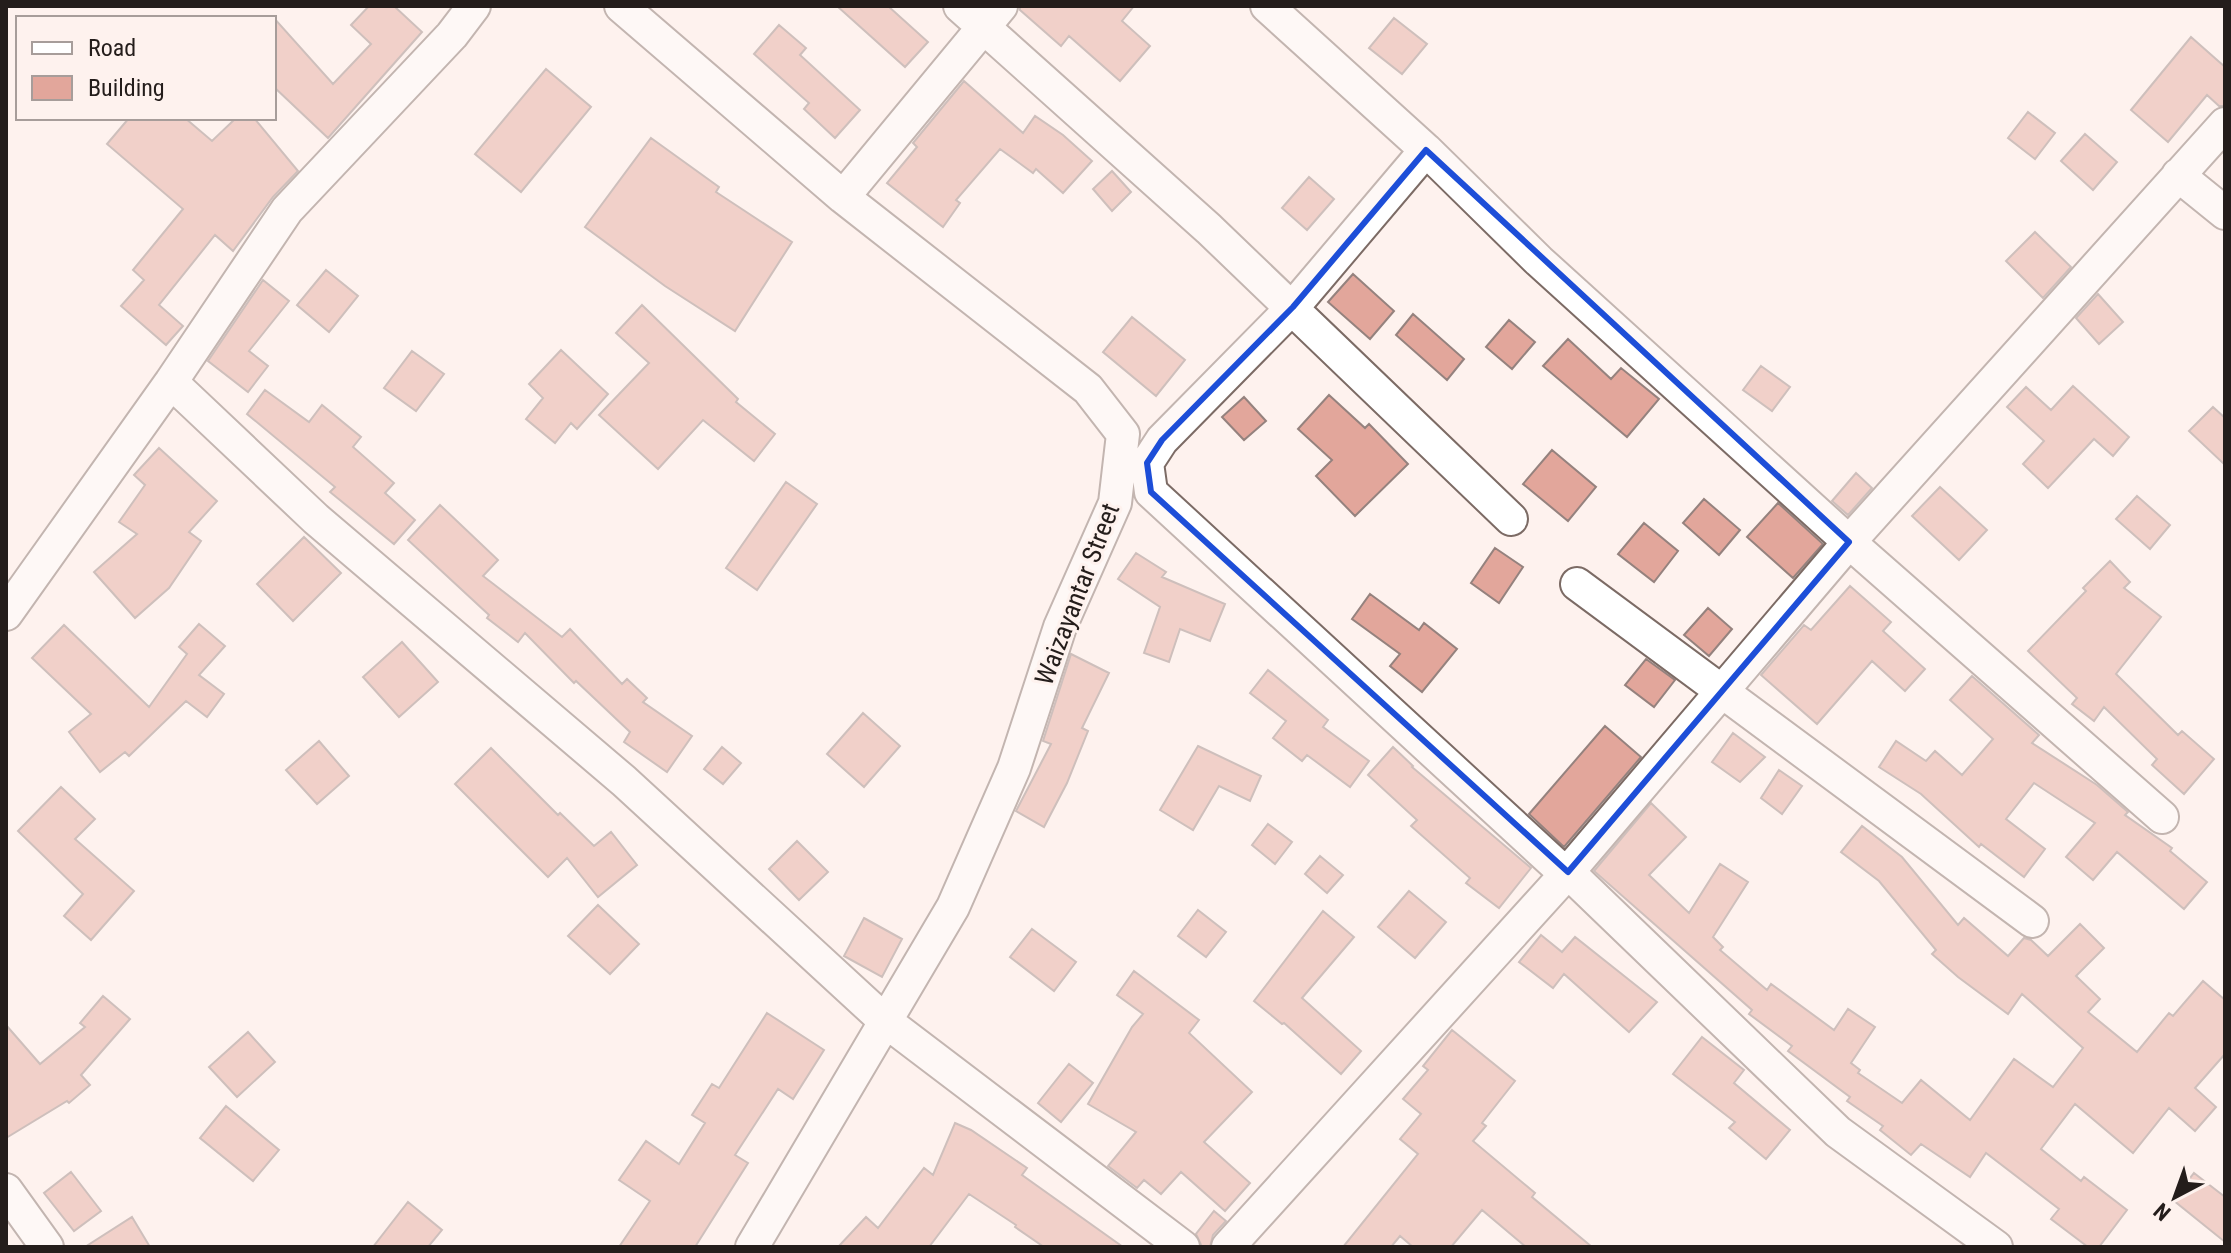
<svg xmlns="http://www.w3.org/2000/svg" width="2231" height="1253" viewBox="0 0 2231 1253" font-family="'Roboto Condensed',sans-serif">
	<rect width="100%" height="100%" fill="#fef2ee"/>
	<path fill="#e2a69b" stroke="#95827e" stroke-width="2" d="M 369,6 L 394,6 L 422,32 L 328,138 L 274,87 L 274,18 L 333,84 L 371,44 L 351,25 Z
		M 837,6 L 888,6 L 928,42 L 905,67 Z
		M 1020,6 L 1134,6 L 1122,21 L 1150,46 L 1120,81 L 1069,36 L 1061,46 L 1020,10 Z
		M 1394,18 L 1427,44 L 1402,74 L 1369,48 Z
		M 779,25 L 806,48 L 800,55 L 860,110 L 835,138 L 804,109 L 809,103 L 754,54 Z
		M 2191,37 L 2225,67 L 2225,106 L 2219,106 L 2207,95 L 2168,142 L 2131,110 Z
		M 546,69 L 591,107 L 521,192 L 475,154 Z
		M 964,81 L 1023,133 L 1035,116 L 1063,135 L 1092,161 L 1063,193 L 1036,169 L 1033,173 L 1000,149 L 956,200 L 960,203 L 943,227 L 887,183 L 917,147 L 913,143 Z
		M 2028,112 L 2055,133 L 2035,159 L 2008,138 Z
		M 129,118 L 185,118 L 212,141 L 236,118 L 254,118 L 298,171 L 273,197 L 233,251 L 215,235 L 159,305 L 183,326 L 166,345 L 121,306 L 144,280 L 133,270 L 183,209 L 107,144 Z
		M 2085,134 L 2117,162 L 2093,190 L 2061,161 Z
		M 651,138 L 719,187 L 716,192 L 792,242 L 735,331 L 665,286 L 585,227 Z
		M 1112,171 L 1131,192 L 1112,211 L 1093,189 Z
		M 1309,177 L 1334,199 L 1307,230 L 1282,208 Z
		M 2035,232 L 2071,267 L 2043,298 L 2006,261 Z
		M 326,270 L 358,296 L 329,332 L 297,305 Z
		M 1353,274 L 1394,311 L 1370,339 L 1328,302 Z
		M 263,280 L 289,301 L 249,351 L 268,366 L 248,392 L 208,361 Z
		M 2098,294 L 2123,322 L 2099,344 L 2076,318 Z
		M 642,305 L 738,399 L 736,402 L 775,434 L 754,461 L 703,420 L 658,469 L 599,415 L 649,363 L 616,333 Z
		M 1413,314 L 1464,359 L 1447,380 L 1396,335 Z
		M 1132,317 L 1185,360 L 1156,396 L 1103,352 Z
		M 1509,320 L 1535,342 L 1512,369 L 1486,347 Z
		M 1568,339 L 1611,379 L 1621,368 L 1659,399 L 1627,437 L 1543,366 Z
		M 561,350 L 608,394 L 577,429 L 571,423 L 555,443 L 526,419 L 543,398 L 529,384 Z
		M 412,351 L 444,374 L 416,411 L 384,388 Z
		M 1761,366 L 1790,387 L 1772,411 L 1743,390 Z
		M 2073,386 L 2129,437 L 2113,456 L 2094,439 L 2048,488 L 2023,464 L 2044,441 L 2007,407 L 2026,387 L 2051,410 Z
		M 265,390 L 309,422 L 322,405 L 361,437 L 353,447 L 394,483 L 385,493 L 415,520 L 394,544 L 330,492 L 335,487 L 247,414 Z
		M 1329,395 L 1365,428 L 1369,424 L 1408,464 L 1355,516 L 1316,476 L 1332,460 L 1298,429 Z
		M 1244,397 L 1266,421 L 1244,440 L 1222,417 Z
		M 2213,407 L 2225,418 L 2225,465 L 2189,431 Z
		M 159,448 L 217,501 L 189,532 L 201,541 L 169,588 L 135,618 L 94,572 L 137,534 L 119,522 L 145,485 L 134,475 Z
		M 1552,450 L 1596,487 L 1568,521 L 1523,484 Z
		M 1856,473 L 1872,488 L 1848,515 L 1832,501 Z
		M 786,482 L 817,504 L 757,590 L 726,568 Z
		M 1940,487 L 1987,530 L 1959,560 L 1912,516 Z
		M 2137,496 L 2170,525 L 2150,549 L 2116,519 Z
		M 1704,499 L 1740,530 L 1719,555 L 1683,523 Z
		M 1778,503 L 1823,544 L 1793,578 L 1747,537 Z
		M 440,505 L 498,560 L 483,576 L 562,637 L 570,629 L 622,684 L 627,679 L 647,698 L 643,702 L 692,736 L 667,772 L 624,742 L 630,732 L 576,681 L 574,683 L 525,633 L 518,642 L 487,618 L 489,615 L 408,540 Z
		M 1644,523 L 1678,551 L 1654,582 L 1618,554 Z
		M 304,537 L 341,573 L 293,621 L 257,584 Z
		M 1495,548 L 1523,567 L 1499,603 L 1471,583 Z
		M 1136,553 L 1166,572 L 1162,577 L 1225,604 L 1210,641 L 1180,629 L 1169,662 L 1144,653 L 1160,607 L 1118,579 Z
		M 2110,561 L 2130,582 L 2124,588 L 2161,617 L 2116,674 L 2178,735 L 2182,731 L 2214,759 L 2184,794 L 2152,765 L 2157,759 L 2104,707 L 2094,721 L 2072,704 L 2077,698 L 2028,651 L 2086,591 L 2083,588 Z
		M 1850,586 L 1891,622 L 1883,631 L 1925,669 L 1905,691 L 1872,661 L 1817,724 L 1761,675 L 1804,625 L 1811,630 Z
		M 1370,594 L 1419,630 L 1424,623 L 1457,649 L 1422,692 L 1390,666 L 1400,654 L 1352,619 Z
		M 1708,608 L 1732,629 L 1709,656 L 1684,635 Z
		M 199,624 L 225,646 L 199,675 L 224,694 L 207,717 L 186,701 L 129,756 L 125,752 L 100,772 L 69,732 L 91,714 L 32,658 L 64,625 L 149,707 L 187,654 L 179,647 Z
		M 402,642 L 438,682 L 399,717 L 363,677 Z
		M 1071,654 L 1109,673 L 1082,728 L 1088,731 L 1067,783 L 1044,827 L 1016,811 L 1051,744 L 1043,741 Z
		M 1646,659 L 1675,680 L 1654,707 L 1625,685 Z
		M 1268,670 L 1328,720 L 1323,727 L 1369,761 L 1350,787 L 1307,755 L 1302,761 L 1273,738 L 1286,721 L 1250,693 Z
		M 1972,676 L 2039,735 L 2032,743 L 2097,785 L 2128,812 L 2125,815 L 2172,848 L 2170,851 L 2207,882 L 2184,909 L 2117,852 L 2093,880 L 2066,857 L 2095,823 L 2034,783 L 2006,819 L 2045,849 L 2024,877 L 1981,844 L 1979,847 L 1921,794 L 1879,767 L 1896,741 L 1926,761 L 1935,751 L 1962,775 L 1993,739 L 1950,700 Z
		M 863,713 L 900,746 L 864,787 L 827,754 Z
		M 1605,726 L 1641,757 L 1564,847 L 1529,814 Z
		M 1733,733 L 1765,757 L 1740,782 L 1712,762 Z
		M 319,741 L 349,776 L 317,804 L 286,770 Z
		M 1198,746 L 1261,776 L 1250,801 L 1219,786 L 1193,830 L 1160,810 Z
		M 722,747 L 741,763 L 723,784 L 704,769 Z
		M 1393,747 L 1413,766 L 1412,767 L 1531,868 L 1499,908 L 1466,883 L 1470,878 L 1411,826 L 1417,820 L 1368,775 Z
		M 491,748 L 558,815 L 560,813 L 594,846 L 611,832 L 637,865 L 598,897 L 567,858 L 548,877 L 455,784 Z
		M 1779,770 L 1802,786 L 1782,814 L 1761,798 Z
		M 61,787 L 95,819 L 75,839 L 134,891 L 91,940 L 64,916 L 83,894 L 18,831 Z
		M 1651,803 L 1686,837 L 1649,875 L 1689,913 L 1720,864 L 1748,882 L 1713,937 L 1723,947 L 1720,950 L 1767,990 L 1771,984 L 1834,1030 L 1848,1009 L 1875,1027 L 1851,1063 L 1860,1070 L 1858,1073 L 1902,1103 L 1921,1080 L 1970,1120 L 2014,1059 L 2053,1087 L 2083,1048 L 2022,994 L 2008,1014 L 1958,977 L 1932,954 L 1936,950 L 1879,881 L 1841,852 L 1862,826 L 1902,857 L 1958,925 L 1964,918 L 2008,956 L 2024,938 L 2031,940 L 2048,956 L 2080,924 L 2104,948 L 2076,976 L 2100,999 L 2088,1012 L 2137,1052 L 2169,1013 L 2173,1016 L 2203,981 L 2225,1000 L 2225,1054 L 2195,1088 L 2216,1107 L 2195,1131 L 2169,1108 L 2133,1153 L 2075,1104 L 2041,1149 L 2081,1181 L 2084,1177 L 2127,1210 L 2099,1247 L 2088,1247 L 2051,1219 L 2059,1209 L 1986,1153 L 1970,1177 L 1921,1144 L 1911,1155 L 1880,1130 L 1883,1126 L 1847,1101 L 1850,1097 L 1788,1051 L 1792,1046 L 1749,1014 L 1752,1010 L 1594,871 Z
		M 1268,824 L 1292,842 L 1275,864 L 1252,845 Z
		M 797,841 L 828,872 L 799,900 L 769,869 Z
		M 1320,856 L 1343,875 L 1327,893 L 1305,874 Z
		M 1409,891 L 1446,922 L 1415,958 L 1378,927 Z
		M 598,905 L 639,944 L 610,974 L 568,936 Z
		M 1198,910 L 1226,932 L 1206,957 L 1178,936 Z
		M 1323,911 L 1354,937 L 1302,998 L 1361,1051 L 1341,1074 L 1284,1023 L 1282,1024 L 1254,1001 Z
		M 864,918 L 902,939 L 882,977 L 844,956 Z
		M 1032,929 L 1076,962 L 1054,991 L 1010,957 Z
		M 1541,935 L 1562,952 L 1575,937 L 1657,1002 L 1629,1032 L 1564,974 L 1553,988 L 1519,962 Z
		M 1134,971 L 1199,1020 L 1189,1033 L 1252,1092 L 1204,1142 L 1250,1183 L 1225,1211 L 1181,1172 L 1161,1194 L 1144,1180 L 1137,1188 L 1108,1166 L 1136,1132 L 1088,1104 L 1132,1027 L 1143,1014 L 1117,995 Z
		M 103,996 L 130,1019 L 81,1075 L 90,1085 L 69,1103 L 67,1101 L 6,1138 L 6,1025 L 40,1064 L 85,1027 L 80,1023 Z
		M 767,1013 L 824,1050 L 793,1099 L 778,1089 L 735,1155 L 748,1163 L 695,1247 L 619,1247 L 650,1201 L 619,1180 L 646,1141 L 679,1164 L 705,1123 L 692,1115 L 712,1084 L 719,1088 Z
		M 1452,1030 L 1515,1081 L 1482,1123 L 1486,1126 L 1473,1141 L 1535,1193 L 1532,1197 L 1592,1247 L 1526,1247 L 1482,1210 L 1451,1247 L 1413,1247 L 1400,1236 L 1391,1247 L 1343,1247 L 1418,1154 L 1400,1139 L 1421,1114 L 1403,1099 L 1428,1070 L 1423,1066 Z
		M 248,1032 L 275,1062 L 237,1097 L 209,1067 Z
		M 1702,1037 L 1744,1070 L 1734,1083 L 1790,1130 L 1766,1159 L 1729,1128 L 1735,1122 L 1673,1074 Z
		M 1069,1064 L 1093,1083 L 1061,1122 L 1038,1103 Z
		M 226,1106 L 279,1150 L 253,1181 L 200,1138 Z
		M 955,1123 L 971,1130 L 1027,1168 L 1022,1175 L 1123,1247 L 1044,1247 L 1015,1227 L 1016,1225 L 969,1194 L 929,1247 L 838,1247 L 866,1217 L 878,1228 L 924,1168 L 933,1175 Z
		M 71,1172 L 101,1211 L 74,1231 L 44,1193 Z
		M 2194,1173 L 2225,1197 L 2225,1242 L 2173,1200 Z
		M 408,1202 L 442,1230 L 428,1247 L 373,1247 Z
		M 1214,1211 L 1226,1221 L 1213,1235 L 1210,1247 L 1202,1247 L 1196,1234 Z
		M 132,1217 L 150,1247 L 85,1247 Z"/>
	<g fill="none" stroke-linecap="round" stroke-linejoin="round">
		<g stroke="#7c6b65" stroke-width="36">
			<path id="minor" d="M 621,6 L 843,197 L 1088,389 L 1123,434 L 1115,503 L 1060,627 L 1014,768 L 953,907 L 752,1247
				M 960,6 L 1209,229 L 1511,519
				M 1267,6 L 1426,150 L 1539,261 L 1849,542 L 2162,817
				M 1426,150 L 1293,307 L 1162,440 L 1147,463 L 1151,492 L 1555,864 L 1568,872 L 1838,1132 L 1996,1247
				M 2178,175 L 2225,213
				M 843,197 L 1001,6
				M 171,382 L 316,519 L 624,781 L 884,1020 L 1183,1247
				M 1577,584 L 2032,921
				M 6,614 L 171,382 L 287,210 L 452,35 L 474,6
				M 6,1190 L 47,1247
				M 1228,1247 L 1568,872 L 1849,542 L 2225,124"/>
		</g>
		<use href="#minor" stroke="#fff" stroke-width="32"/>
	</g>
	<path d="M0 0H2231V1253H0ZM 1426,150 L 1849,542 L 1568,872 L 1151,492 L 1147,463 L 1162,440 L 1293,307 Z" fill="#fef2ee" fill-opacity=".55" fill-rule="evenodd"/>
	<path fill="none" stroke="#1d4ed8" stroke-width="6" stroke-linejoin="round" d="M 1426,150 L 1849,542 L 1568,872 L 1151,492 L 1147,463 L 1162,440 L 1293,307 Z"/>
	<g text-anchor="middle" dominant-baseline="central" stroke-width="6" stroke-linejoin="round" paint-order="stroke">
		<g font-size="26" fill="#241d1b" stroke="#fef2ee">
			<text transform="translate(1077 594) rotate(-69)">Waizayantar Street</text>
		</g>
	</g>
	<rect width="2231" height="1253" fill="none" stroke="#241d1b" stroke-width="16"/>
	<rect x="16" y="16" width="260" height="104" fill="#fef2ee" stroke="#a79d9a" stroke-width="2"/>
	<rect x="32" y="42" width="40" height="12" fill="#ffffff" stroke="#a79d9a" stroke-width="2"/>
	<text x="88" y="56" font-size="24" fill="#241d1b">Road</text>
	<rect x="32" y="76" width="40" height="24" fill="#e2a69b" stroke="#a79d9a" stroke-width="2"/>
	<text x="88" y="96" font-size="24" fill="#241d1b">Building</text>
	<g transform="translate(2175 1197) rotate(221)" stroke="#fef2ee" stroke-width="6" paint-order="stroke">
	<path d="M0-6L14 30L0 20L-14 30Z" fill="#241d1b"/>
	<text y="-12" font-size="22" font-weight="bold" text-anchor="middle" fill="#241d1b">N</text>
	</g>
</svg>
